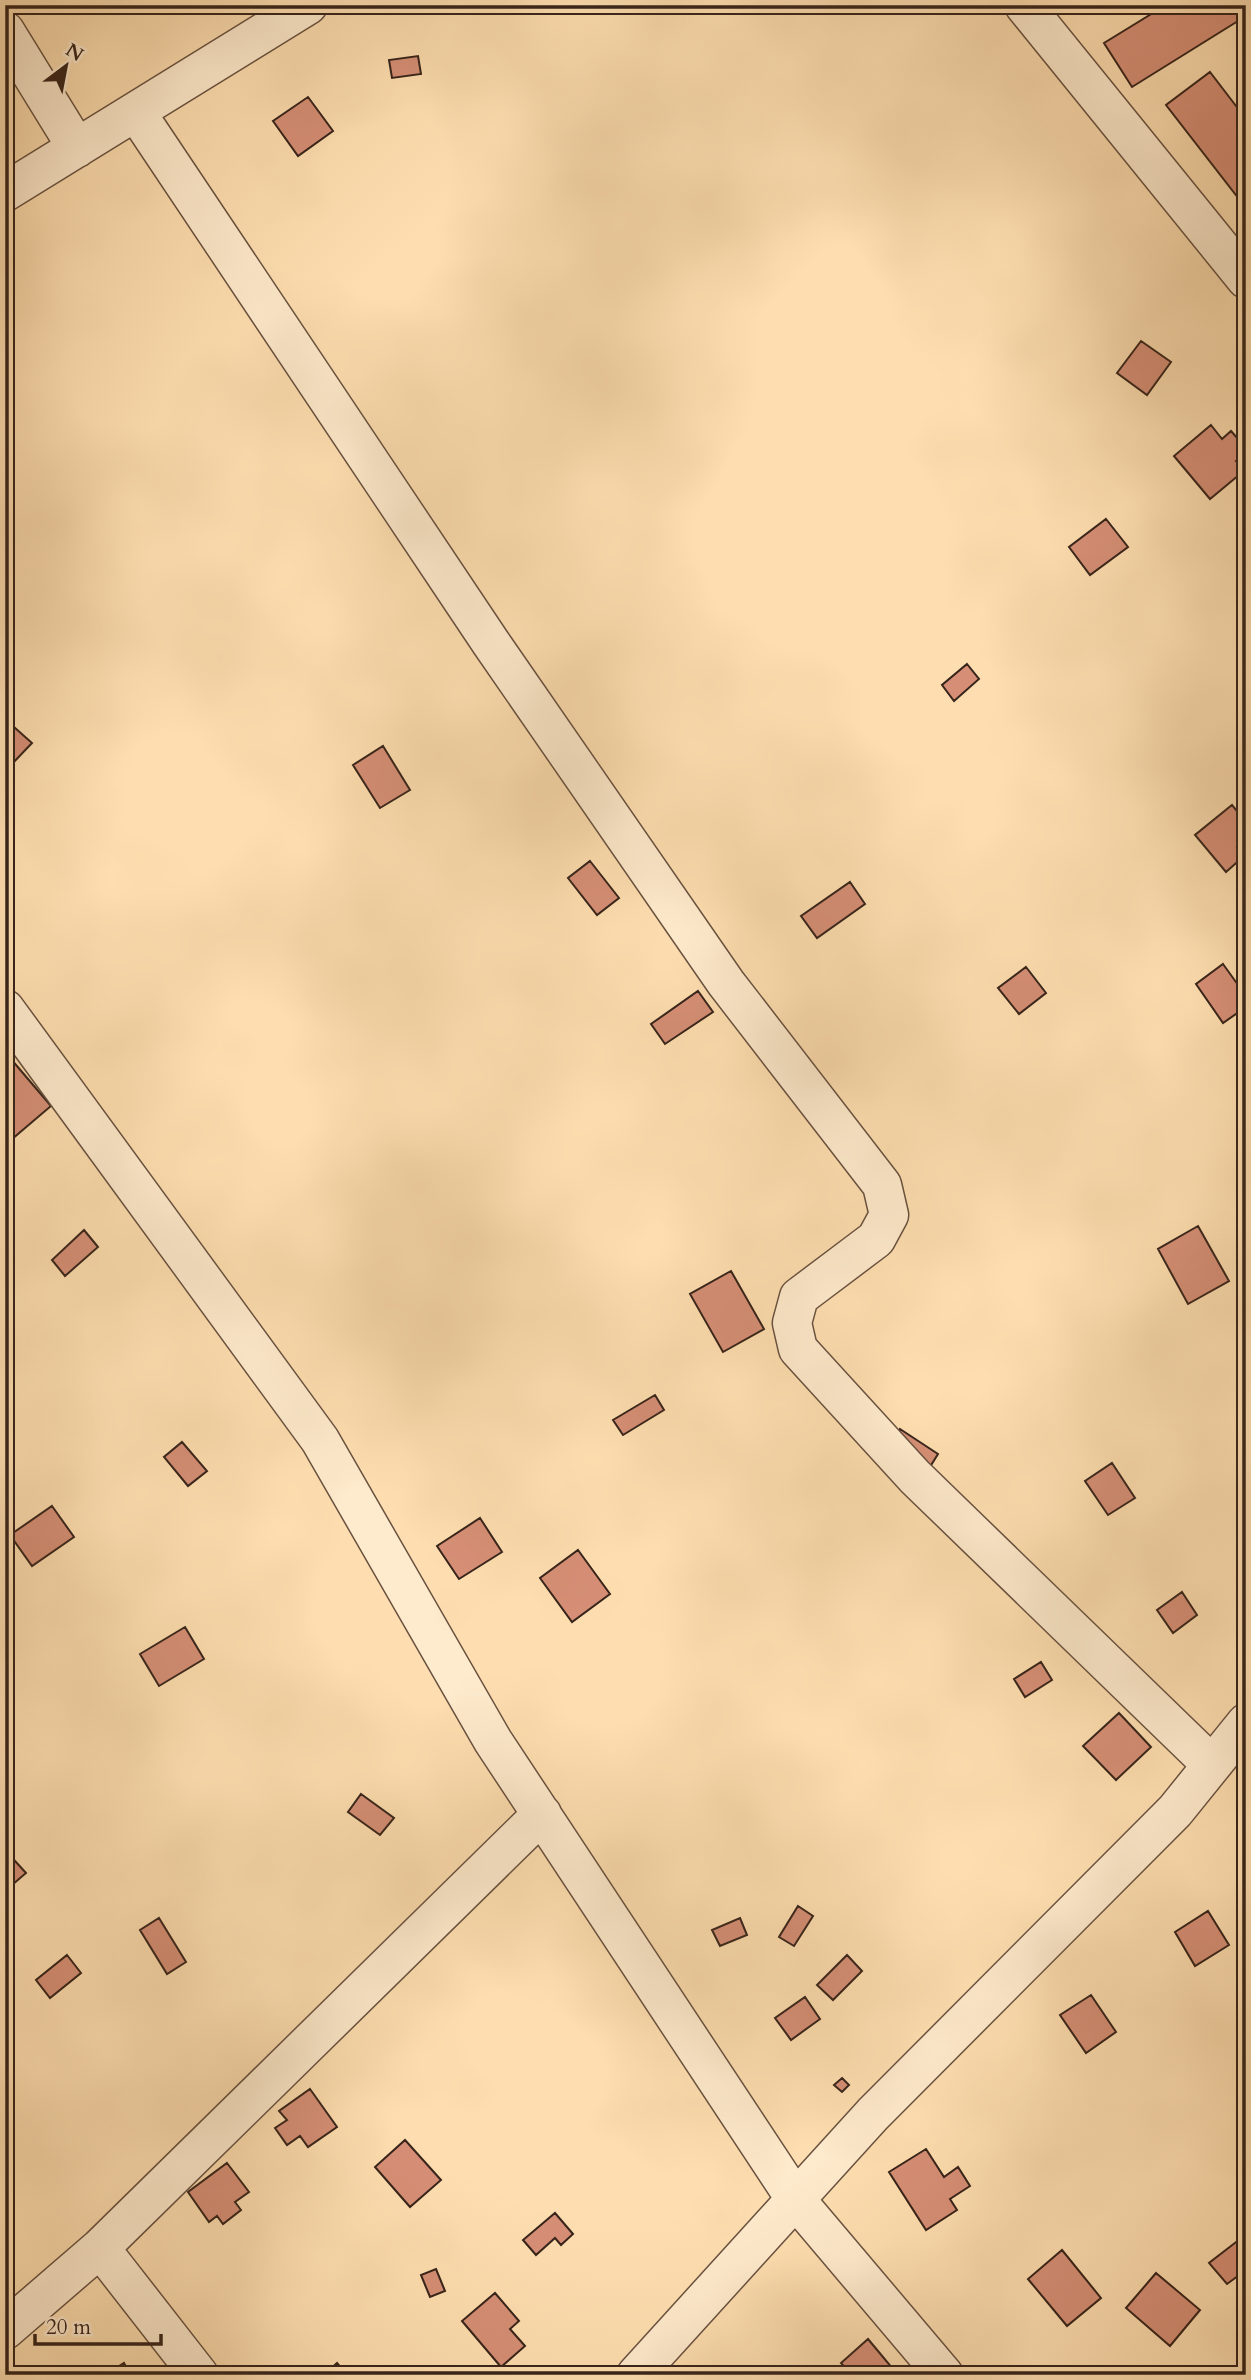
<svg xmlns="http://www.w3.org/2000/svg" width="1251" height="2380" viewBox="0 0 1251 2380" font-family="Cardo,serif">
	<rect width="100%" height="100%" fill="#fedeb0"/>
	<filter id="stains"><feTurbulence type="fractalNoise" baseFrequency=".00286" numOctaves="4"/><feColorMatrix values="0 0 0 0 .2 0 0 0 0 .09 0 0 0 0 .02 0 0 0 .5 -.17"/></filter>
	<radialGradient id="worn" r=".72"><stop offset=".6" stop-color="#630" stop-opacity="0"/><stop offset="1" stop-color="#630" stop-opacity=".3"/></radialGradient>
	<path fill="#d68f76" stroke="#37241a" stroke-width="2" d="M 1166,5 L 1246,5 L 1246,16 L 1132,87 L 1104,43 Z
		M 418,56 L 421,74 L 392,78 L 389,60 Z
		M 1210,72 L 1246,119 L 1246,208 L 1166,105 Z
		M 308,97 L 333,131 L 298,156 L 273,121 Z
		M 1141,341 L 1171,362 L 1147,395 L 1117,373 Z
		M 1211,425 L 1222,439 L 1231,431 L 1246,448 L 1246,453 L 1236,461 L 1245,470 L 1210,499 L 1174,456 Z
		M 1106,519 L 1128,547 L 1090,575 L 1069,547 Z
		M 967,664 L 979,679 L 954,701 L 942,685 Z
		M 5,719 L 32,743 L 12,764 L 5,758 Z
		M 383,746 L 410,790 L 380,808 L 353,765 Z
		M 1232,805 L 1246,822 L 1246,841 L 1237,848 L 1244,856 L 1226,872 L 1195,835 Z
		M 590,861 L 619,898 L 597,915 L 568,878 Z
		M 850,882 L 865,904 L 817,938 L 801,916 Z
		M 1223,964 L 1246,996 L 1246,1007 L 1223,1023 L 1196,984 Z
		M 1026,967 L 1046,993 L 1019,1014 L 998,988 Z
		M 698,991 L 713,1012 L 665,1044 L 651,1024 Z
		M 5,1052 L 51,1106 L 5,1145 Z
		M 1198,1226 L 1229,1281 L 1188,1304 L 1158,1249 Z
		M 84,1230 L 98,1247 L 65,1276 L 52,1260 Z
		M 731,1271 L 764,1329 L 723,1352 L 690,1294 Z
		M 655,1395 L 664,1410 L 623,1435 L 613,1420 Z
		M 900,1429 L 938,1454 L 928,1470 L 890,1445 Z
		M 182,1442 L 207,1471 L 188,1486 L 164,1457 Z
		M 1112,1463 L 1135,1498 L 1108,1515 L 1085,1481 Z
		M 52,1506 L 74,1537 L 32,1566 L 10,1535 Z
		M 480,1518 L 502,1552 L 459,1579 L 437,1546 Z
		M 578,1550 L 610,1594 L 572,1622 L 540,1578 Z
		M 1182,1592 L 1197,1615 L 1173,1633 L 1157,1610 Z
		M 185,1627 L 204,1659 L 159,1686 L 140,1654 Z
		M 1041,1662 L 1052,1680 L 1025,1697 L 1014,1679 Z
		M 1119,1713 L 1151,1747 L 1116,1780 L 1083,1746 Z
		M 361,1794 L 394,1818 L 380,1835 L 348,1812 Z
		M 5,1850 L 26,1873 L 5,1891 Z
		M 798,1906 L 813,1916 L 794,1946 L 779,1937 Z
		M 1208,1911 L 1229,1945 L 1195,1966 L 1175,1932 Z
		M 159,1918 L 186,1962 L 167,1974 L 140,1930 Z
		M 740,1918 L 747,1935 L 720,1946 L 712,1930 Z
		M 67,1955 L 81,1973 L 50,1998 L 36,1980 Z
		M 847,1955 L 862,1971 L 833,2000 L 817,1985 Z
		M 1091,1995 L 1116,2032 L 1086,2053 L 1060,2015 Z
		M 805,1997 L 820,2019 L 791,2040 L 775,2018 Z
		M 842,2078 L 849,2085 L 842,2092 L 834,2085 Z
		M 310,2089 L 337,2127 L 308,2147 L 300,2136 L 287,2145 L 275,2128 L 287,2120 L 279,2111 Z
		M 405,2140 L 441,2180 L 410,2207 L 375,2167 Z
		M 926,2149 L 944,2177 L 958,2167 L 970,2186 L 950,2199 L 957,2210 L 926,2230 L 889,2172 Z
		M 227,2163 L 249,2192 L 235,2202 L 241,2210 L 223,2224 L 217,2216 L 209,2222 L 188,2192 Z
		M 555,2213 L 573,2234 L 561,2245 L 555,2238 L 536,2255 L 523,2240 Z
		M 1240,2239 L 1246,2246 L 1246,2270 L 1227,2284 L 1209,2263 Z
		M 1062,2250 L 1101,2298 L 1067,2326 L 1028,2279 Z
		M 436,2269 L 445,2291 L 430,2297 L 421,2275 Z
		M 1156,2273 L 1200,2310 L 1170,2346 L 1126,2308 Z
		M 495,2293 L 519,2321 L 510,2329 L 525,2346 L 501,2367 L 462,2321 Z
		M 868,2339 L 898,2375 L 846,2375 L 849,2372 L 841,2363 Z
		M 124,2363 L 131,2375 L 105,2375 Z
		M 337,2363 L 347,2375 L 324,2375 Z"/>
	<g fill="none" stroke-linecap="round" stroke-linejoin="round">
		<g stroke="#695240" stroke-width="41">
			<path id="minor" d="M 1024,5 L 1246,279
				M 5,31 L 77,148
				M 136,112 L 491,643 L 726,983 L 882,1185 L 889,1215 L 876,1239 L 799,1297 L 792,1323 L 798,1349 L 915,1477 L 1212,1765
				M 5,192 L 308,5
				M 5,1009 L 320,1440 L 493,1741 L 796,2200 L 944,2375
				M 100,2248 L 199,2375
				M 5,2330 L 100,2248 L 542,1814
				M 636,2375 L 873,2114 L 1175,1811 L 1246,1723"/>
		</g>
		<use href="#minor" stroke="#feeacc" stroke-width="38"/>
	</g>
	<rect width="1251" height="2380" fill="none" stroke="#fedeb0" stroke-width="28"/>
	<rect x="7" y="7" width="1237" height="2366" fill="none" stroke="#37241a" stroke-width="3.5"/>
	<rect x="14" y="14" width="1223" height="2352" fill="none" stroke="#37241a" stroke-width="2"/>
	<g transform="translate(66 66) rotate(32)" stroke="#feeacc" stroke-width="5" paint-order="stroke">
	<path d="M0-5L12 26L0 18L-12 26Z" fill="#37241a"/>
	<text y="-10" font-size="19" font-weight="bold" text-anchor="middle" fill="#37241a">N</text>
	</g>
	<path d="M35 2334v10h126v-10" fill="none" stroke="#37241a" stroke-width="3.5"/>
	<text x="46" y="2334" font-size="21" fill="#37241a" stroke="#feeacc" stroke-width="5" paint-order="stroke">20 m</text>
	<rect width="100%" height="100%" filter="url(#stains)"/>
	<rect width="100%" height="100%" fill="url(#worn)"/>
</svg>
